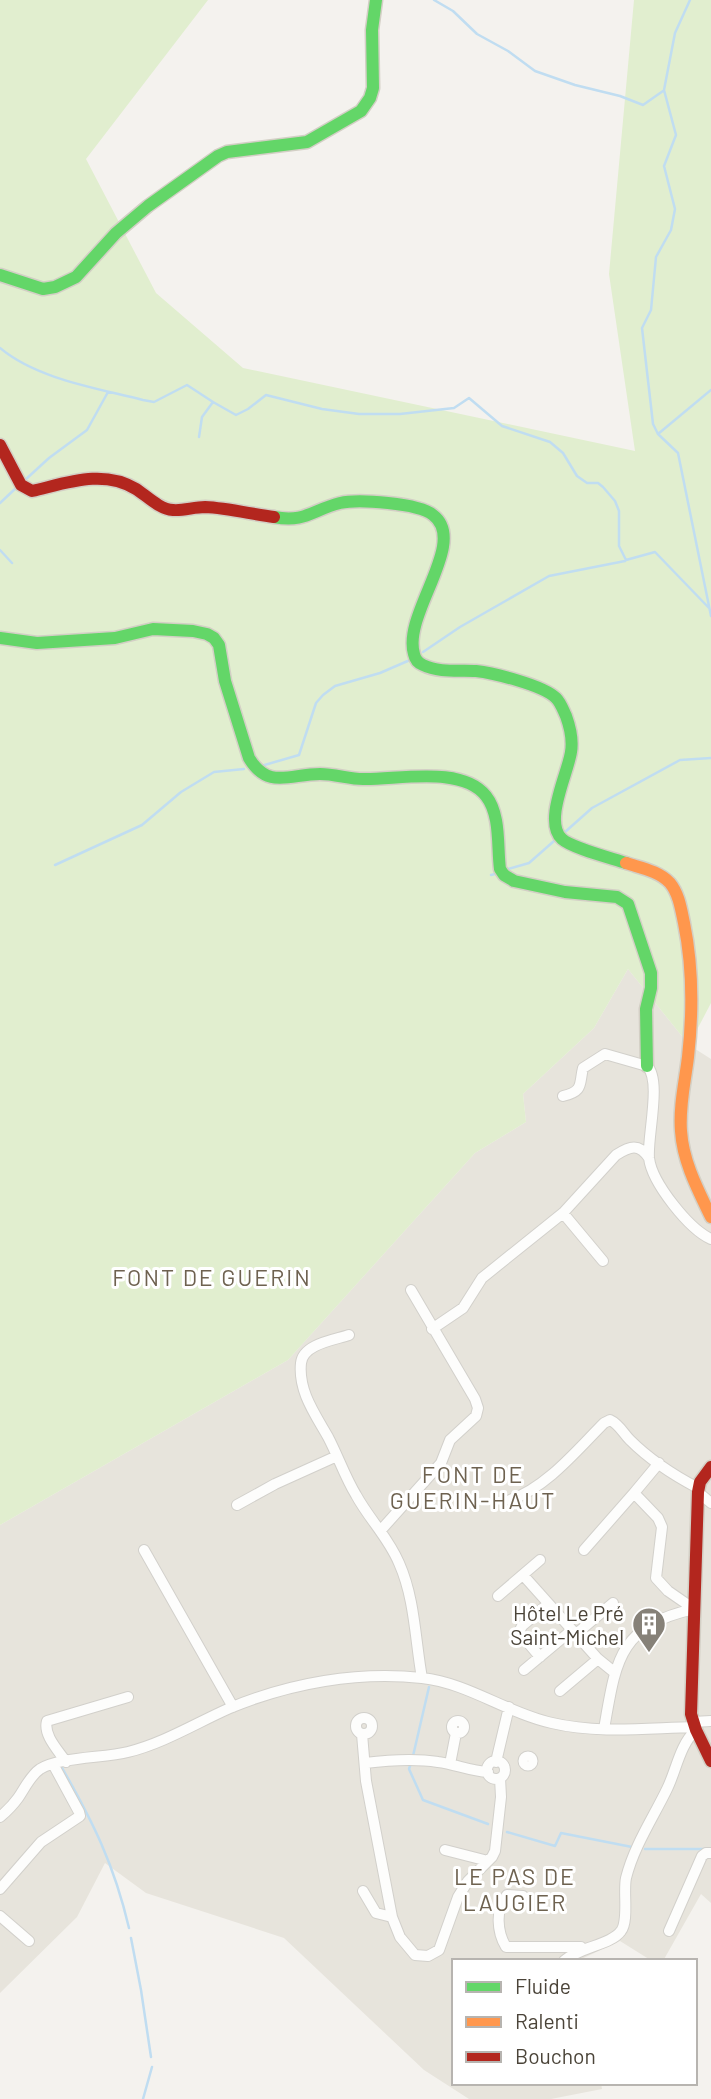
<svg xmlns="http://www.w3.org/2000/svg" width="711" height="2099" viewBox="0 0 711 2099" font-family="Barlow,sans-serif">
	<rect width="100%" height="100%" fill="#f4f2ee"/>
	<path fill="#e7e4dc" d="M 628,969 L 689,1045 L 711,1059 L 711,1903 L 701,1894 L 663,1961 L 652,1961 L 620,1941 L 577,1961 L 454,1961 L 454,2083 L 601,2083 L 602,2089 L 551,2099 L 469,2099 L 424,2070 L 284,1938 L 146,1893 L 105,1863 L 77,1917 L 0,1993 L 0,1525 L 288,1360 L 475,1153 L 526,1122 L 523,1094 L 594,1028 Z"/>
	<path fill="#e1eecf" d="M 0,0 L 208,0 L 86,159 L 156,293 L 243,368 L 635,451 L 609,274 L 634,0 L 711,0 L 711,1003 L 689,1045 L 628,969 L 594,1028 L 523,1094 L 526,1122 L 475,1153 L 288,1360 L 0,1525 Z"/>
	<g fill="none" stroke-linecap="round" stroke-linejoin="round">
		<path stroke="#c0ddf1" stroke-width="2.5" d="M 434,0 L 453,11 L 477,34 L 508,51 L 535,71 L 575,85 L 620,96 L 643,105 L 663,91
			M 690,0 L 675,33 L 664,90 L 676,135 L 664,166 L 675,209 L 671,230 L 656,257 L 651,310 L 642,328 L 653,424 L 658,434 L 678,453 L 711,616
			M 0,348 C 37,379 96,388 143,400 L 154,402 L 187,385 L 213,402 L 236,415 L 248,409 L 266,395 L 322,409 L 359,414 L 400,414 L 454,408 L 469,398 L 502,426 L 550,442 L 563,453 L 577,476 L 587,483 L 598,483 L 603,487 L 615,501 L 619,511 L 619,546 L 626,560 L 655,552 L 709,608
			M 658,434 L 711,390
			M 199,437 L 202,417 L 213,402
			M 25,480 L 49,458 L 87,430 L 108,392
			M 0,503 L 16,488
			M 0,550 L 12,563
			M 423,652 L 460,627 L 549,576 L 625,561
			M 261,766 L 299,755 L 316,703 L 323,695 L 335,686 L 380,673 L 410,660
			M 565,832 L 592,808 L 680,760 L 711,758
			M 55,865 L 142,825 L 181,792 L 214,772 L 244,769
			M 508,869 L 529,863 L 554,841
			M 491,875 L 495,874
			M 413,1756 L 429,1687
			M 61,1766 C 93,1822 114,1864 129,1928
			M 410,1766 L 409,1769 L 423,1800 L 488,1824
			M 507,1832 L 555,1846 L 561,1833 L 632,1847
			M 645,1849 L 708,1849
			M 131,1938 L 141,1990 L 151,2057
			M 143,2099 L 152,2067"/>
		<g stroke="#d2d0cb" stroke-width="12">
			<path id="street" d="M 563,1096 C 584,1091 579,1084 583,1068 L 605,1054 L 647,1066 C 662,1080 647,1137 649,1158 C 652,1183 689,1229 711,1239
				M 563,1213 L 603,1261
				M 432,1329 L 463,1308 L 482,1278 L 563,1213 L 616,1155 C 630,1146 639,1143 649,1158
				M 349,1335 C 334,1340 303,1344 301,1363 C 298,1391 315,1414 328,1437 C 338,1456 345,1477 356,1495 C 369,1519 388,1537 399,1563 C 415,1599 415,1639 422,1678
				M 659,1463 L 634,1493 L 658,1518 L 662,1527 L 656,1578 L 668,1591 L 694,1609
				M 698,1492 L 711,1503
				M 510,1500 C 546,1488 577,1450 604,1423 L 610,1420 C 619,1424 623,1433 630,1440 C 649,1459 675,1476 698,1488
				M 237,1505 L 275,1484 L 337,1456
				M 381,1530 L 441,1463 L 450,1440 L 476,1416 L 478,1408 L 475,1399 L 411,1290
				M 144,1550 L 233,1707
				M 584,1550 L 634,1493
				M 523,1575 L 598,1659 L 614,1672
				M 498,1596 L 540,1560
				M 576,1634 L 613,1603
				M 540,1657 L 519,1632 L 522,1626 L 548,1604
				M 524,1670 L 572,1630
				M 560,1691 L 598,1659
				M356 1726a8 8 0 1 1 16 0a8 8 0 1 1-16 0Z
				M452 1727a6 6 0 1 1 12 0a6 6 0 1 1-12 0Z
				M 693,1722 L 711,1721
				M 604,1729 C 616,1661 618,1626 694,1609
				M 362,1734 L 366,1781 L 392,1917 L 400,1937 L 415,1955 L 428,1956 L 439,1950 L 458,1897 L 468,1881 L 492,1857 L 495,1851 L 501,1797 L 500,1778
				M523.5 1761a4.5 4.5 0 1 1 9 0a4.5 4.5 0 1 1-9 0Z
				M487 1770a9 9 0 1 1 18 0a9 9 0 1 1-18 0Z
				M 66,1762 C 58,1750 43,1735 47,1721 L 128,1697
				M 496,1762 L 509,1707
				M 365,1763 C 389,1760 413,1758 438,1762 C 455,1764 470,1771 488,1772
				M 450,1764 L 456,1733
				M 0,1817 C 7,1811 13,1805 18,1798 C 25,1788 30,1776 40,1769 C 59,1757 104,1758 128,1752 C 164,1743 196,1723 230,1708 C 290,1683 358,1671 422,1678 C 468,1683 507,1713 552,1723 C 598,1734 647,1728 694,1727
				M 445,1850 L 488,1861
				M 0,1889 L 41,1842 L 80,1816 L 79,1812 L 53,1764
				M 363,1891 L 376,1913 L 392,1917
				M 523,1896 L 507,1895 C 495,1909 497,1932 506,1947 L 581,1947
				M 0,1916 L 29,1941
				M 669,1931 L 702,1856 L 706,1853 L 711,1853
				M 564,1961 C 579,1947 611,1945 621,1931 C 629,1921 623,1891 626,1878 C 634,1846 653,1818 667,1789 C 676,1771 680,1744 696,1730"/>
		</g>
		<g stroke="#d3cfc5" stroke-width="15">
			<path id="fast" d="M 0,275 L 43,289 L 55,287 L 76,277 L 116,233 L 148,206 L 218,156 L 227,152 L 307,142 L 361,111 L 370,98 L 373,88 L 372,30 L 376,0
				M 274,517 C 305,523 312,510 340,503 C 358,499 419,503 433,515 C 469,542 402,614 414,654 C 415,659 418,663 423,665 C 439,673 459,670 476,671 C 493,673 543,685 556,698 C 561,703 563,710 566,716 C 570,727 573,740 571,752 C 568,773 543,822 562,839 C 572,848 611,858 626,863
				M 0,638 L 37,643 L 115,638 L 153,629 L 193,631 L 207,634 L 214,638 L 219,645 L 225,681 L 249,758 C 268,790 290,774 320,774 C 335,774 349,779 363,779 C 397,780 462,765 486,796 C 501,815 497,847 500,869 L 504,875 L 514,881 L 565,892 L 617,897 L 628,904 L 651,973 L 651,988 L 646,1009 L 647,1066"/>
		</g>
		<g stroke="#d3cfc5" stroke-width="15">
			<path id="slow" d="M 626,863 C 641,868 659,871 670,883 C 679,894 681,909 684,923 C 693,967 693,1012 688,1057 C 685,1082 679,1106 681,1131 C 683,1162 698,1190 711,1217"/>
		</g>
		<g stroke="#d3cfc5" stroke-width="15">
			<path id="jam" d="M 0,445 L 21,485 L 32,491 C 67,483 103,469 136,489 C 147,496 159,509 173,510 C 183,511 194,507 205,507 C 228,508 251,514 274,517
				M 711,1467 L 700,1482 L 698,1492 L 691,1714 L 696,1730 L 711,1761"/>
		</g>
		<use href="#street" stroke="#fdfdfc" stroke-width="10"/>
		<use href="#fast" stroke="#63d668" stroke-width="12"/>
		<use href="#slow" stroke="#ff974d" stroke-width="12"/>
		<use href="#jam" stroke="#b3261e" stroke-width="12"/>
	</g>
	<defs>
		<g id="building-pin" transform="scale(1.75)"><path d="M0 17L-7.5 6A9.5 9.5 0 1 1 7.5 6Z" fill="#868178" stroke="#fff"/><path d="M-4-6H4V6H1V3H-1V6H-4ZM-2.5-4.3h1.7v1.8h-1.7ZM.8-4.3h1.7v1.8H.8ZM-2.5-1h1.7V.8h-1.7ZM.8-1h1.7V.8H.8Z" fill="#fff"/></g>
	</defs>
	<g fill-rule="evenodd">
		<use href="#building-pin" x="649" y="1624"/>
	</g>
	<g text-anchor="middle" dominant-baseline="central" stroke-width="6" stroke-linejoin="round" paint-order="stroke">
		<g font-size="21" fill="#4b4439" stroke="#fff" text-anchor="end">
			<text x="624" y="1612">Hôtel Le Pré<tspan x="624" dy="24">Saint-Michel</tspan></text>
		</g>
		<g font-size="23" letter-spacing="2" fill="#6e6250" stroke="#fff">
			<text x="212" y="1277">FONT DE GUERIN</text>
			<text x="473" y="1474">FONT DE<tspan x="473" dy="26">GUERIN-HAUT</tspan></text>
			<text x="515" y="1876">LE PAS DE<tspan x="515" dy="26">LAUGIER</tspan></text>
		</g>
	</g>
	<rect x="452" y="1959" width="245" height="126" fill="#ffffff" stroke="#b7b4b0" stroke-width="2"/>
	<rect x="466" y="1982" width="35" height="10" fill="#63d668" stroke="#b7b4b0" stroke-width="2"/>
	<text x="515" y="1994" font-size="21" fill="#4b4439">Fluide</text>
	<rect x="466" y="2017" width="35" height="10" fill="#ff974d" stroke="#b7b4b0" stroke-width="2"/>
	<text x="515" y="2029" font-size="21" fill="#4b4439">Ralenti</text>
	<rect x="466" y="2052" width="35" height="10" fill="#b3261e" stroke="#b7b4b0" stroke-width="2"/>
	<text x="515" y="2064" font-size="21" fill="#4b4439">Bouchon</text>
</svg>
